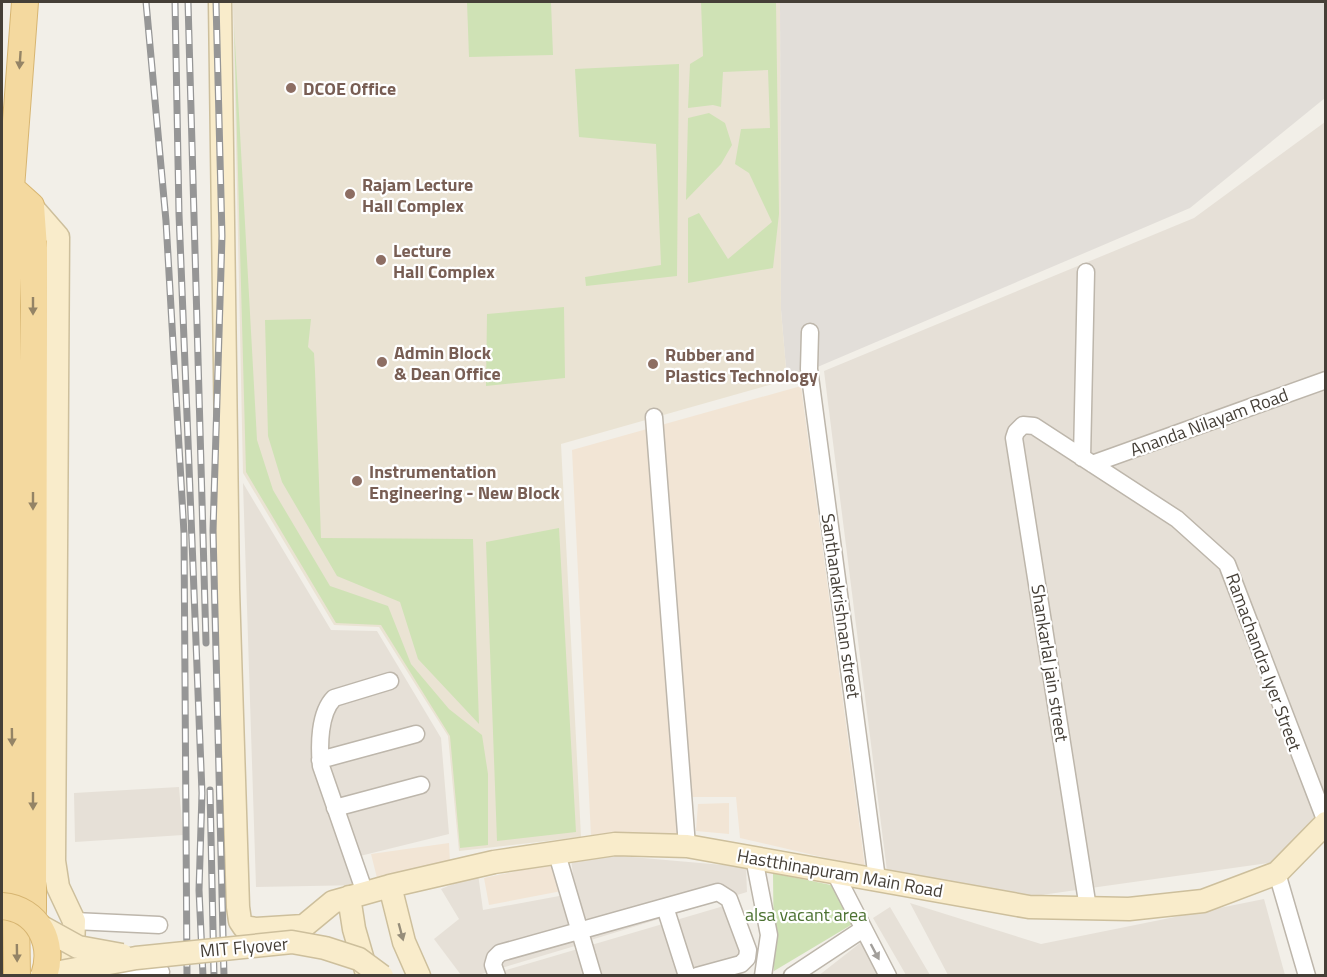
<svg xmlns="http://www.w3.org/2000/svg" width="1327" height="977" viewBox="0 0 1327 977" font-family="'Titillium Web',sans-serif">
	<rect width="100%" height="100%" fill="#f2efe8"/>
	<path fill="#e6e0d7" d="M 1325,122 L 1325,825 L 1275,862 L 1034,896 L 887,871 L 824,371 L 1194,218 Z
		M 243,483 L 331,630 L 377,631 L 441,738 L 449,834 L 356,857 L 363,885 L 256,887 Z
		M 179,787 L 183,835 L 75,842 L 74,793 Z
		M 620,856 L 746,867 L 747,892 L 581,943 L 571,858 Z
		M 478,874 L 483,910 L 570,894 L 575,946 L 478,975 L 461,975 L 434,939 L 459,919 L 441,889 Z
		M 1264,899 L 1285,975 L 948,975 L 910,903 L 1041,944 Z
		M 734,903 L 747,956 L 685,975 L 486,976 Z
		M 890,907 L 930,975 L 906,975 L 873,918 Z
		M 864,940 L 881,976 L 818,976 Z"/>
	<path fill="#f2e5d5" d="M 801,386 L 865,867 L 740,838 L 736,797 L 679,797 L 679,837 L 591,836 L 572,450 Z
		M 729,803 L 729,834 L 696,831 L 698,804 Z
		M 449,843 L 450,863 L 377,878 L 371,854 Z
		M 564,861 L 567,890 L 489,905 L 484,878 Z"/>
	<path fill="#e2ded9" d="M 780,2 L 1325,2 L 1325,98 L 1190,208 L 787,380 L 781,310 Z"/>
	<path fill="#eae3d3" d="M 233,2 L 780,2 L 781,310 L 787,380 L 561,444 L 581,837 L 459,851 L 448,736 L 379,627 L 334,625 L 243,473 Z"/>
	<path fill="#cfe2b5" d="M 467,2 L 551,2 L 553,55 L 469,57 Z
		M 701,2 L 776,2 L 779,214 L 773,268 L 688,283 L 688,218 L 699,213 L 728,259 L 772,222 L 749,173 L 735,164 L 741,129 L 770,128 L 768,70 L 723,72 L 721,107 L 713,105 L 688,108 L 690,64 L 703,56 Z
		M 234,24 L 257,440 L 273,490 L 330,586 L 388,606 L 411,664 L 449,709 L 482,735 L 488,774 L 488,845 L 460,848 L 450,736 L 381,625 L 336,623 L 246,472 Z
		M 679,64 L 677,276 L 586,286 L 585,277 L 661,265 L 656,144 L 579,137 L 575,69 Z
		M 709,113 L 725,123 L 732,145 L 721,164 L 686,200 L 688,118 Z
		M 564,307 L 565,378 L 486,386 L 487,314 Z
		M 311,319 L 308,347 L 314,353 L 315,371 L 321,538 L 473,539 L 479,724 L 418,659 L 400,602 L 337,576 L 282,482 L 268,436 L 265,320 Z
		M 559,528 L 576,832 L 497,841 L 486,542 Z
		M 773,873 L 831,885 L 856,922 L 774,971 Z"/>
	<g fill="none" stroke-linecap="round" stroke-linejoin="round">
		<g stroke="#bdb6ab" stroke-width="19">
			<path id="street" d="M 810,332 L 809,369 L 877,879
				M 654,417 L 687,846
				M 1082,458 L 1086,272
				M 1092,464 L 1326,380
				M 320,760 L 416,734
				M 335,808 L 421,785
				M 557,854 L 593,976
				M 754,858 L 769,935 L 763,976
				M 835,873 L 888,976
				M 1277,873 L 1307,976
				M 365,893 L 321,766 C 319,746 319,713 334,698 L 390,681
				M 665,907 L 687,976
				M 1088,908 L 1014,438 L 1016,432 L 1023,425 L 1034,426 L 1177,519 L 1227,564 L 1326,822
				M 74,921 L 159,925
				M 125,976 L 161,972
				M 497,976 L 493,965 L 495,958 L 500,953 L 718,892 L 729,899 L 748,950 L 747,958 L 741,964 L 697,976
				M 792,976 L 863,929"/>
		</g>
		<g stroke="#cdbf9c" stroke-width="25">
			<path id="secondary" d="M 220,2 L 228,589 L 238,907 L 240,921 L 244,927 L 256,929 L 304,926 L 333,902 L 390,886 L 494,862 L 615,844 L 687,846 L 1029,907 L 1129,909 L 1203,901 L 1277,873 L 1326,823
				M 31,206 L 58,237 L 54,861 L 58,887 L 74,921 L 72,976
				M 390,886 L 404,942 L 419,976
				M 349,897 L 354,929 L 367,974"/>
		</g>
		<g stroke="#d7b571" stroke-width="28">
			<path id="primary" d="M 11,188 L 31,206 L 34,248 L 33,911
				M 17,976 L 7,306 L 11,188 L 25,2"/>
		</g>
		<use href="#street" stroke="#fff" stroke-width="16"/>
		<use href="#secondary" stroke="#f9eccb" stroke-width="22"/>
		<use href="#primary" stroke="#f4d99f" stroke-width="26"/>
		<g stroke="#969696" stroke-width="7">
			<path id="rail" d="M 146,2 L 166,221 L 184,533 L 187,976
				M 175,2 L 179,214 L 202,793 L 199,890 L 203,976
				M 188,2 L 206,643
				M 216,2 L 222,236 L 213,531 L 224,976
				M 210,790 L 214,976"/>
		</g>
		<use href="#rail" stroke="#fff" stroke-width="4.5" stroke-dasharray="14" stroke-linecap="butt"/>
		<g stroke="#cdbf9c" stroke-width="25" stroke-linecap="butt">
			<path id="secondary-bridge" d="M 40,926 L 78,947 L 122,955
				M 44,975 L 136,958 L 292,942 L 325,948 L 359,959 L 382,976"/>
		</g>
		<g stroke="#d7b571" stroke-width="28" stroke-linecap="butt">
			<path id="primary-bridge" d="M 2,906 C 38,909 55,943 44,976"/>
		</g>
		<use href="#secondary-bridge" stroke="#f9eccb" stroke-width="22"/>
		<use href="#primary-bridge" stroke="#f4d99f" stroke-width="26"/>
	</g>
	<defs><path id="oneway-solid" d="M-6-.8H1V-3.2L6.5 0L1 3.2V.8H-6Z" transform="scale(1.5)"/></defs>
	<g fill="#948466">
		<use href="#oneway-solid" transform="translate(20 60) rotate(94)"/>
		<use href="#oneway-solid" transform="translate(33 306) rotate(90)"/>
		<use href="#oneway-solid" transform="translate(33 501) rotate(90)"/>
		<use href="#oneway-solid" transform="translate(12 737) rotate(89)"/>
		<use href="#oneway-solid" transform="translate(33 801) rotate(90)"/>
		<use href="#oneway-solid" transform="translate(17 953) rotate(89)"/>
	</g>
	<use fill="#968d7a" href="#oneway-solid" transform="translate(401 932) rotate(75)"/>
	<use fill="#a29f9b" href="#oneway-solid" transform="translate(875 952) rotate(62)"/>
	<g fill="#8d6e63" stroke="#fff" stroke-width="2">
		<circle cx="291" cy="88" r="6"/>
		<circle cx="350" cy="194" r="6"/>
		<circle cx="381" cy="260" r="6"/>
		<circle cx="382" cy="362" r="6"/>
		<circle cx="653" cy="364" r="6"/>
		<circle cx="357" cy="481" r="6"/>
	</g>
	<g text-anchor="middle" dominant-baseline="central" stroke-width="4.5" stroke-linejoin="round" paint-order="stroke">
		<g font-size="18" font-weight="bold" fill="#785e54" stroke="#fff" text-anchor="start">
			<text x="303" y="88">DCOE Office</text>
			<text x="362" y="184">Rajam Lecture<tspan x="362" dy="21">Hall Complex</tspan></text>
			<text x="393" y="250">Lecture<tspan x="393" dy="21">Hall Complex</tspan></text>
			<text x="394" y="352">Admin Block<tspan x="394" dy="21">&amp; Dean Office</tspan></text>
			<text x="665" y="354">Rubber and<tspan x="665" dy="21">Plastics Technology</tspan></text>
			<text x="369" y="471">Instrumentation<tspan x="369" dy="21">Engineering - New Block</tspan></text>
		</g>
		<g font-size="18" fill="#453f37" stroke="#fff">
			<text transform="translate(1209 422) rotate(-20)">Ananda Nilayam Road</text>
			<text transform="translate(841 606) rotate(82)">Santhanakrishnan street</text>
			<text transform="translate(1264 662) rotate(70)">Ramachandra Iyer Street</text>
			<text transform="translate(1050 663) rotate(81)">Shankarlal jain street</text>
			<text transform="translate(840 873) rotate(10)">Hastthinapuram Main Road</text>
			<text transform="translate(244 947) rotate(-5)">MIT Flyover</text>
		</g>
		<g font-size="18" fill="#4b7130" stroke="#fff">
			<text x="806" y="914">alsa vacant area</text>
		</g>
	</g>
	<rect width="1327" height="977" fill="none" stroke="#453f37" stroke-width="6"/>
</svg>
